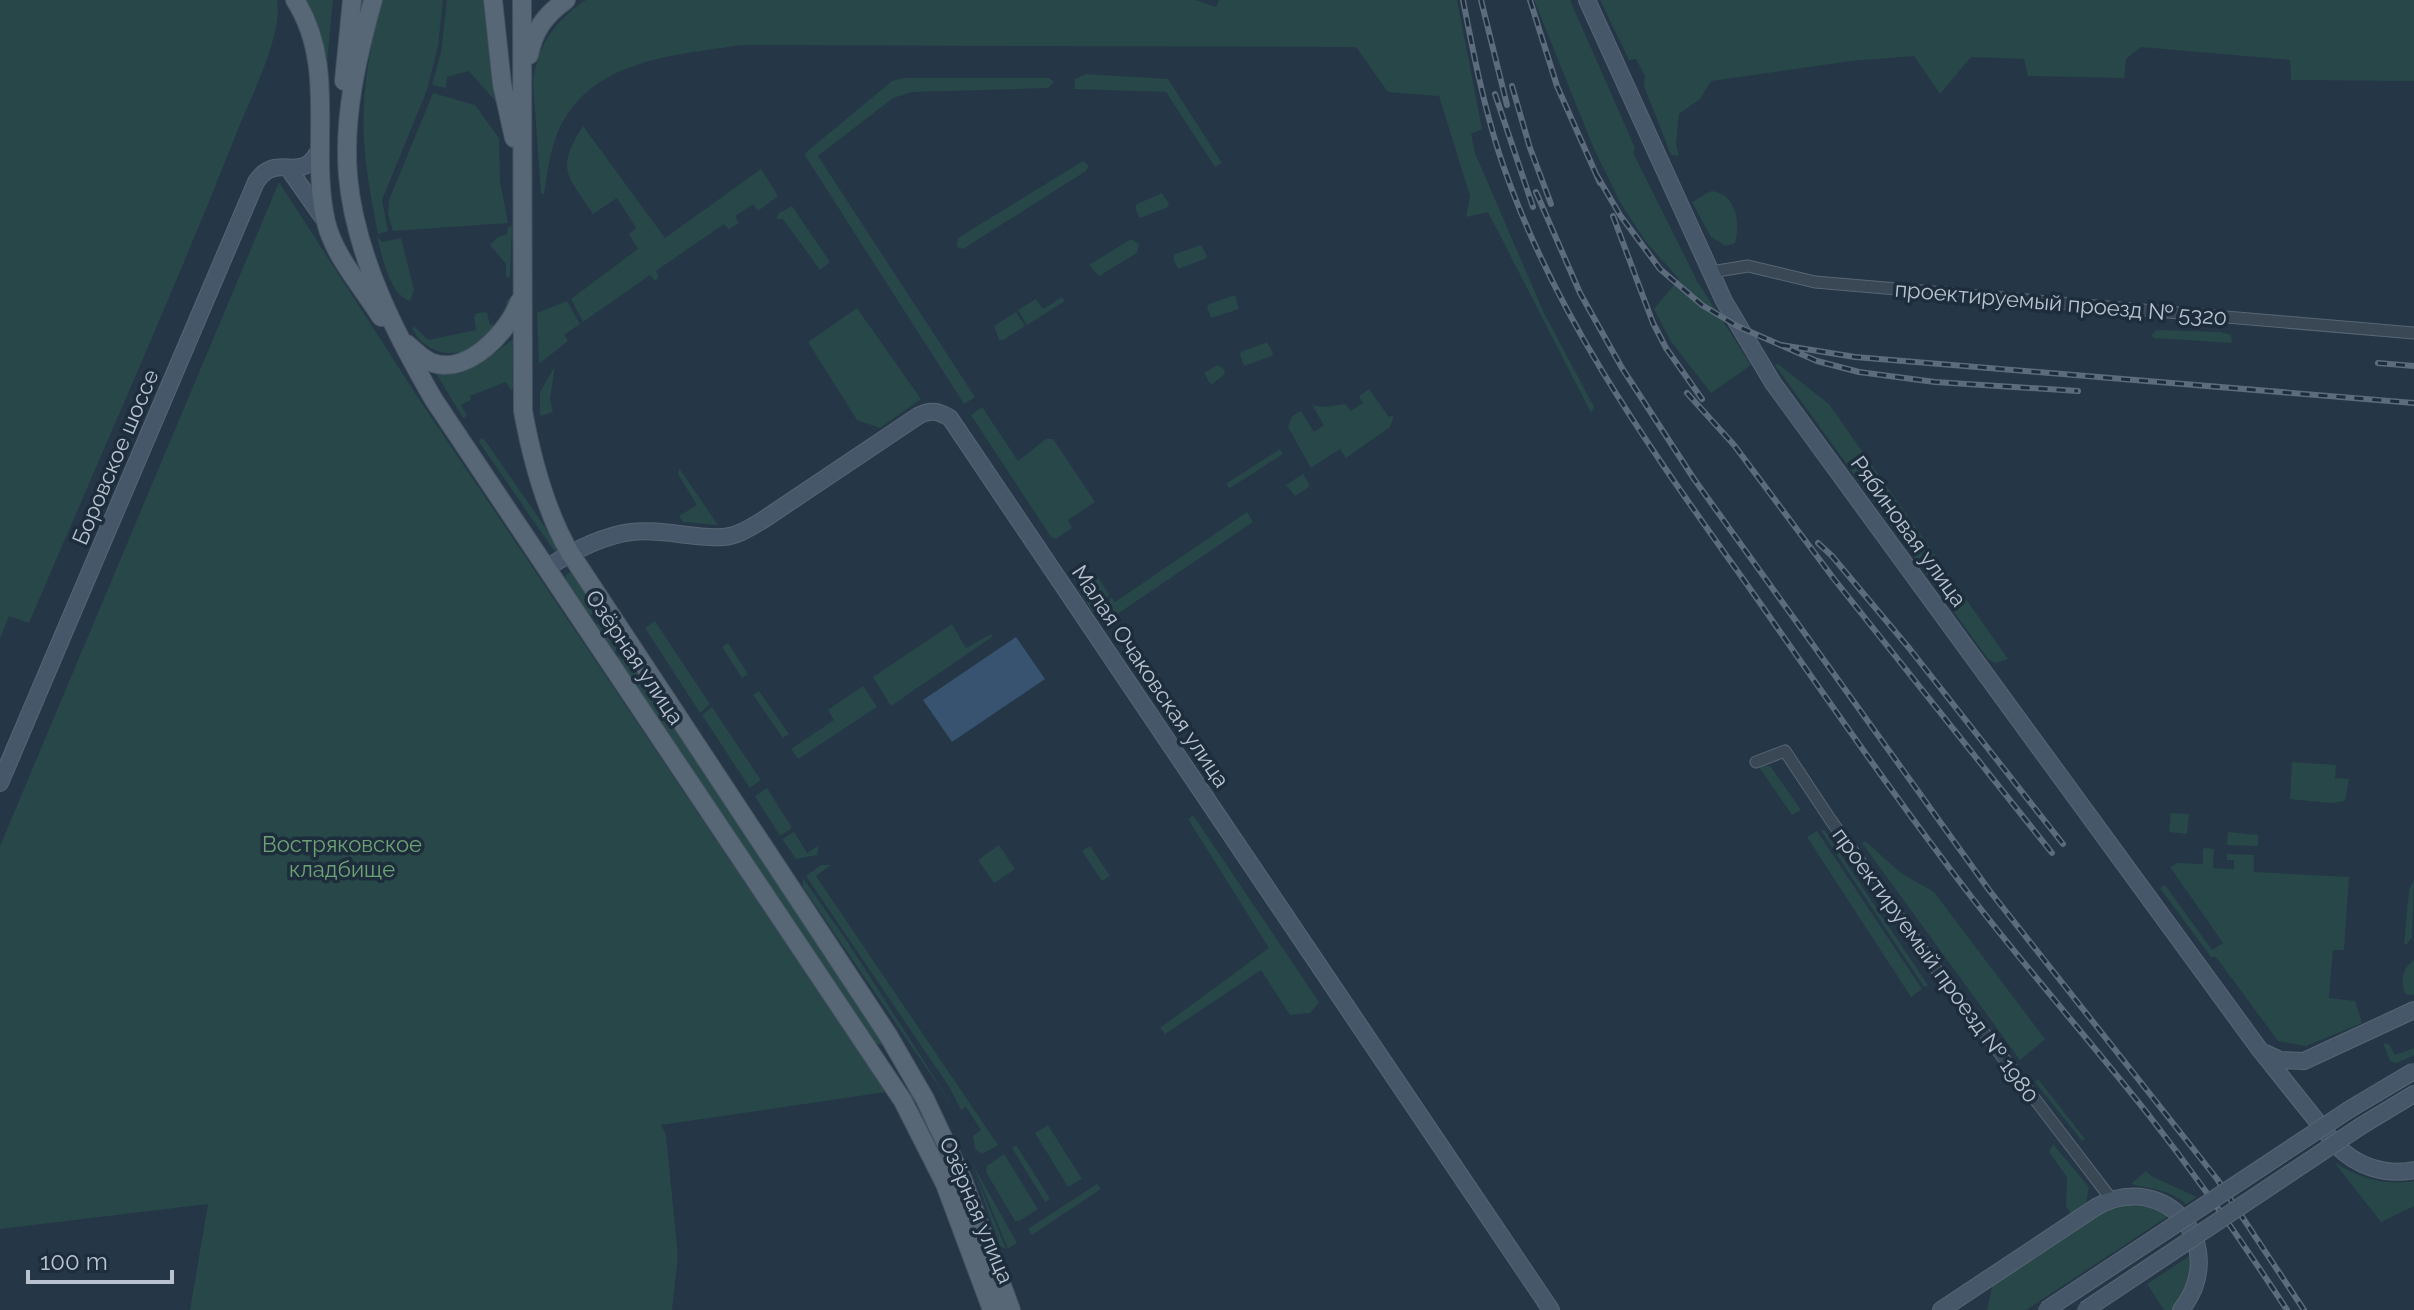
<svg xmlns="http://www.w3.org/2000/svg" width="2414" height="1310" viewBox="0 0 2414 1310" font-family="Raleway,sans-serif">
	<rect width="100%" height="100%" fill="#253647"/>
	<path fill="#274748" d="M 0,0 L 277,0 C 284,34 248,103 235,137 C 170,301 98,461 29,623 L 9,616 L 0,639 Z
		M 306,0 L 333,0 L 327,63 L 319,28 Z
		M 382,0 L 443,0 L 438,46 L 427,90 L 382,200 L 388,231 L 378,234 C 372,203 366,172 364,141 C 361,93 370,46 382,0 Z
		M 447,0 L 483,0 L 497,103 L 469,71 L 447,77 L 446,88 L 432,85 L 441,52 Z
		M 586,0 L 1195,0 L 1216,7 L 1219,0 L 1457,0 L 1482,129 L 1471,134 L 1475,153 L 1543,311 L 1594,407 L 1591,413 L 1488,212 L 1466,217 L 1470,196 L 1439,96 L 1388,92 L 1356,47 L 741,45 C 670,56 583,60 555,140 C 549,157 547,176 544,194 L 541,194 L 533,83 C 536,47 555,20 586,0 Z
		M 1534,0 L 1570,0 L 1635,148 L 1633,153 L 1697,281 L 1751,365 L 1711,393 L 1670,340 L 1654,309 L 1679,279 L 1646,242 L 1620,202 L 1594,149 Z
		M 1600,0 L 2414,0 L 2414,81 L 2291,80 L 2290,60 L 2141,47 L 2126,59 L 2124,78 L 2028,76 L 2024,59 L 1971,57 L 1940,94 L 1914,56 L 1851,61 L 1711,81 L 1700,99 L 1679,114 L 1676,144 L 1679,156 L 1671,155 L 1644,86 L 1645,76 L 1636,59 L 1629,60 Z
		M 1086,74 L 1168,79 L 1222,163 L 1215,167 L 1166,92 L 1074,89 L 1075,79 Z
		M 904,78 L 1049,78 L 1054,82 L 1048,88 L 912,92 L 893,98 L 818,156 L 975,397 L 964,404 L 804,154 L 892,81 Z
		M 433,93 L 475,105 L 499,138 L 500,181 L 508,223 L 393,231 L 388,214 L 389,200 Z
		M 583,126 L 665,238 L 761,169 L 778,196 L 758,211 L 753,204 L 735,216 L 739,223 L 729,229 L 724,224 L 656,271 L 659,277 L 655,281 L 650,275 L 583,322 L 571,299 L 638,249 L 629,234 L 636,228 L 617,198 L 593,214 C 567,174 555,170 583,126 Z
		M 1083,161 L 1089,166 L 1086,171 L 963,249 L 957,247 L 958,238 Z
		M 279,182 L 419,399 L 886,1092 L 661,1125 L 666,1135 L 678,1256 L 672,1310 L 190,1310 L 208,1204 L 0,1229 L 0,846 Z
		M 1711,191 C 1736,193 1741,223 1735,243 L 1726,246 L 1711,237 L 1692,202 Z
		M 1162,193 L 1169,204 L 1168,207 L 1140,218 L 1135,208 L 1137,204 Z
		M 792,206 L 830,262 L 820,270 L 783,219 L 776,219 L 779,213 Z
		M 512,226 L 510,277 L 506,278 L 506,264 L 490,245 L 498,237 L 507,234 L 508,227 Z
		M 377,236 L 382,242 L 401,238 L 414,290 L 410,301 C 389,294 382,256 377,236 Z
		M 1131,239 L 1139,244 L 1137,253 L 1099,276 L 1089,265 Z
		M 1201,245 L 1207,256 L 1205,259 L 1178,269 L 1173,258 L 1175,254 Z
		M 1235,295 L 1239,309 L 1211,318 L 1207,307 L 1209,304 Z
		M 1062,297 L 1065,301 L 1027,325 L 1018,310 L 1036,299 L 1043,309 Z
		M 507,299 L 509,300 C 505,345 438,378 412,328 L 415,327 L 428,340 L 476,330 L 474,317 L 477,313 L 487,312 L 490,325 L 498,324 L 504,314 Z
		M 567,301 L 580,324 L 564,335 L 568,341 L 539,364 L 537,313 Z
		M 857,308 L 921,399 L 880,428 L 857,420 L 808,342 Z
		M 1016,312 L 1025,326 L 1003,340 L 999,340 L 994,326 Z
		M 2157,330 L 2220,332 L 2231,335 L 2232,343 L 2154,338 L 2151,335 Z
		M 513,339 L 516,340 L 516,388 L 511,390 L 506,382 L 470,396 L 471,400 L 461,405 L 467,416 L 463,418 L 437,375 C 466,370 491,358 513,339 Z
		M 1267,342 L 1273,353 L 1272,356 L 1244,366 L 1240,355 L 1241,352 Z
		M 1778,364 L 1829,404 L 2008,659 L 1996,663 L 1988,659 L 1775,365 Z
		M 1217,365 L 1224,369 L 1225,374 L 1211,385 L 1204,373 Z
		M 555,366 L 550,399 L 553,412 L 540,416 L 540,392 Z
		M 1369,389 L 1389,417 L 1394,415 L 1390,427 L 1346,458 L 1340,449 L 1311,468 L 1288,427 L 1292,416 L 1301,411 L 1314,432 L 1324,425 L 1312,405 L 1325,407 L 1346,404 L 1350,411 L 1363,403 L 1359,396 Z
		M 982,407 L 1018,461 L 1046,439 L 1053,439 L 1095,502 L 1068,520 L 1072,528 L 1056,539 L 1051,537 L 971,415 Z
		M 481,438 L 484,439 L 561,550 L 557,555 L 479,442 Z
		M 1280,449 L 1283,454 L 1230,488 L 1227,486 L 1227,483 Z
		M 679,468 L 718,525 L 683,522 L 679,516 L 697,505 L 678,474 Z
		M 1303,474 L 1310,486 L 1295,496 L 1286,485 Z
		M 1247,512 L 1253,522 L 1116,615 L 1104,614 L 1111,597 L 1115,602 Z
		M 572,571 L 598,610 L 592,615 L 588,614 L 566,580 L 566,575 Z
		M 1095,573 L 1109,594 L 1100,614 L 1092,611 L 1079,591 L 1084,581 Z
		M 605,619 L 625,645 L 614,652 L 597,626 L 600,620 Z
		M 655,621 L 710,704 L 700,713 L 645,628 Z
		M 952,624 L 966,648 L 991,634 L 992,637 L 891,706 L 873,677 Z
		M 728,643 L 748,674 L 742,678 L 722,647 Z
		M 628,650 L 885,1043 L 883,1045 L 876,1044 L 617,657 Z
		M 863,686 L 877,707 L 798,759 L 791,749 L 834,720 L 828,710 Z
		M 759,691 L 789,734 L 783,738 L 753,695 Z
		M 712,707 L 761,780 L 750,788 L 702,715 Z
		M 2292,762 L 2336,765 L 2335,778 L 2349,779 L 2345,801 L 2331,803 L 2290,799 Z
		M 1766,765 L 1771,767 L 1801,810 L 1792,815 L 1759,767 Z
		M 767,788 L 792,828 L 780,836 L 755,796 Z
		M 2171,813 L 2189,814 L 2187,834 L 2169,832 Z
		M 1193,815 L 1319,1002 L 1310,1013 L 1290,1015 L 1261,970 L 1165,1034 L 1160,1028 L 1269,948 L 1188,819 Z
		M 1820,829 L 1825,831 L 1928,985 L 1924,987 Z
		M 1817,831 L 1922,989 L 1911,997 L 1807,837 Z
		M 794,832 L 807,853 L 819,845 L 817,855 L 796,859 L 782,839 Z
		M 2228,832 L 2258,835 L 2258,846 L 2227,845 Z
		M 1865,841 L 1901,873 L 1934,892 L 2045,1039 L 2020,1060 L 1862,843 Z
		M 999,845 L 1015,869 L 994,883 L 978,860 Z
		M 1090,846 L 1110,876 L 1102,881 L 1082,851 Z
		M 2203,848 L 2214,849 L 2213,868 L 2234,869 L 2234,860 L 2227,860 L 2227,854 L 2254,855 L 2254,872 L 2349,877 L 2344,950 L 2333,950 L 2329,998 L 2355,1001 L 2362,1023 L 2306,1046 L 2278,1041 L 2216,957 L 2211,957 L 2160,888 L 2165,885 L 2212,950 L 2223,943 L 2170,867 L 2178,863 L 2203,864 Z
		M 821,865 L 831,865 L 816,876 L 998,1145 L 982,1154 L 975,1149 L 973,1136 L 981,1130 L 966,1107 L 961,1110 L 950,1088 L 806,876 Z
		M 803,878 L 849,944 L 957,1113 L 803,887 Z
		M 2414,879 L 2412,937 L 2407,944 L 2404,944 L 2409,890 Z
		M 2414,960 L 2414,995 L 2405,994 C 2401,979 2401,970 2414,960 Z
		M 2383,1043 L 2389,1044 L 2395,1055 L 2414,1048 L 2414,1055 L 2397,1063 L 2390,1061 Z
		M 2038,1079 L 2085,1139 L 2082,1141 L 2035,1082 Z
		M 1048,1125 L 1082,1179 L 1068,1187 L 1035,1133 Z
		M 2053,1144 L 2089,1187 L 2086,1203 L 2071,1214 L 2066,1206 L 2067,1177 L 2049,1152 Z
		M 1016,1145 L 1050,1199 L 1045,1202 L 1012,1148 Z
		M 1004,1154 L 1038,1209 L 1019,1221 L 1015,1221 L 986,1172 L 987,1166 Z
		M 2334,1162 C 2358,1178 2384,1186 2414,1181 L 2414,1206 L 2381,1222 Z
		M 973,1165 L 1017,1243 L 1009,1248 L 1008,1249 Z
		M 972,1166 L 1006,1249 L 1000,1246 Z
		M 2146,1171 L 2151,1176 L 2197,1197 L 2186,1204 C 2171,1190 2151,1189 2131,1184 Z
		M 1097,1184 L 1101,1189 L 1032,1235 L 1028,1229 Z
		M 2128,1205 L 2156,1208 L 2170,1215 L 2026,1310 L 1987,1310 L 1993,1283 L 2099,1214 Z
		M 2191,1255 L 2189,1281 L 2172,1310 L 2164,1310 L 2147,1284 Z"/>
	<path fill="#37536f" d="M 1016,637 L 1045,679 L 952,742 L 923,700 Z"/>
	<g fill="none" stroke-linecap="round" stroke-linejoin="round">
		<g stroke="#586673" stroke-width="13">
			<path id="street" d="M 1711,272 L 1748,266 L 1815,282 L 2414,333
				M 1756,762 L 1785,751 L 1830,819 L 1943,979 L 2112,1200"/>
		</g>
		<g stroke="#586673" stroke-width="18">
			<path id="secondary" d="M 1587,0 L 1724,301 L 1773,383 L 2260,1050 L 2336,1145 C 2356,1166 2385,1176 2414,1170
				M 288,168 L 326,222
				M 547,568 C 571,552 602,536 631,532 C 662,528 693,539 723,537 C 738,536 751,527 763,520 L 918,416 C 931,409 938,411 950,418 L 1551,1310
				M 0,783 L 256,182 C 278,149 302,188 320,148
				M 2265,1053 L 2280,1060 L 2304,1061 L 2414,1010
				M 2361,1126 L 2414,1094
				M 1941,1310 L 2096,1207 C 2167,1168 2231,1247 2181,1310"/>
		</g>
		<g stroke="#43515f" stroke-width="20">
			<path id="primary" d="M 295,0 C 338,67 309,148 326,222 C 334,256 363,288 381,317
				M 373,0 C 357,57 343,117 348,176 C 355,255 395,333 434,400 L 903,1101 L 945,1184 L 992,1310
				M 493,0 L 502,84 L 514,138
				M 522,0 L 523,411 C 532,460 545,510 570,553 L 888,1035 L 925,1099 L 963,1180 L 1011,1310
				M 529,55 C 534,30 545,15 566,0
				M 344,81 L 352,0
				M 407,344 C 415,351 423,360 433,363 C 468,375 509,331 519,302"/>
		</g>
		<use href="#street" stroke="#3a4856" stroke-width="11"/>
		<use href="#secondary" stroke="#47576a" stroke-width="16"/>
		<use href="#primary" stroke="#586776" stroke-width="18"/>
		<g stroke="#5c6c7d" stroke-width="6">
			<path id="rail" d="M 1463,0 C 1473,51 1483,103 1499,153 C 1552,316 1655,455 1753,593 C 1825,696 1896,799 1973,899 C 2030,973 2093,1044 2151,1118 C 2199,1180 2244,1244 2287,1310
				M 1481,0 L 1507,105
				M 1530,0 L 1557,86 L 1600,183
				M 1512,86 L 1530,148 L 1551,204
				M 1495,94 L 1533,207
				M 1596,174 L 1620,215 L 1660,269 L 1702,305 L 1737,326 L 1817,361 L 1859,372 L 1935,382 L 2078,391
				M 1536,192 L 1580,293 L 1622,368 L 1694,479 L 1989,890 L 2217,1179 L 2304,1310
				M 1613,216 L 1653,323 L 1666,348 L 1702,399
				M 1781,345 L 1855,357 L 2414,403
				M 2378,363 L 2414,366
				M 1687,393 L 1734,445 L 1834,579 L 2052,853
				M 1818,543 L 1832,556 L 1909,648 L 2063,844"/>
		</g>
		<use href="#rail" stroke="#1e2d3c" stroke-width="3" stroke-dasharray="9" stroke-linecap="butt"/>
		<g stroke="#586673" stroke-width="18" stroke-linecap="butt">
			<path id="secondary-bridge" d="M 2046,1310 L 2350,1109 L 2414,1071
				M 2085,1310 L 2361,1126"/>
		</g>
		<use href="#secondary-bridge" stroke="#47576a" stroke-width="16"/>
	</g>
	<g text-anchor="middle" dominant-baseline="central" stroke-width="7" stroke-linejoin="round" paint-order="stroke">
		<g font-size="22" fill="#b8c3cf" stroke="#1e2d3c">
			<text transform="translate(2061 303) rotate(5)">проектируемый проезд № 5320</text>
			<text transform="translate(115 457) rotate(-67)">Боровское шоссе</text>
			<text transform="translate(1909 531) rotate(54)">Рябиновая улица</text>
			<text transform="translate(635 657) rotate(56)">Озёрная улица</text>
			<text transform="translate(1151 676) rotate(56)">Малая Очаковская улица</text>
			<text transform="translate(1936 965) rotate(54)">проектируемый проезд № 1980</text>
			<text transform="translate(977 1210) rotate(67)">Озёрная улица</text>
		</g>
		<g font-size="22" fill="#6da275" stroke="#1e2d3c">
			<text x="342" y="844">Востряковское<tspan x="342" dy="25">кладбище</tspan></text>
		</g>
	</g>
	<path d="M28 1270v12h144v-12" fill="none" stroke="#b8c3cf" stroke-width="4"/>
	<text x="40" y="1270" font-size="24" fill="#b8c3cf" stroke="#1e2d3c" stroke-width="6" paint-order="stroke">100 m</text>
</svg>
